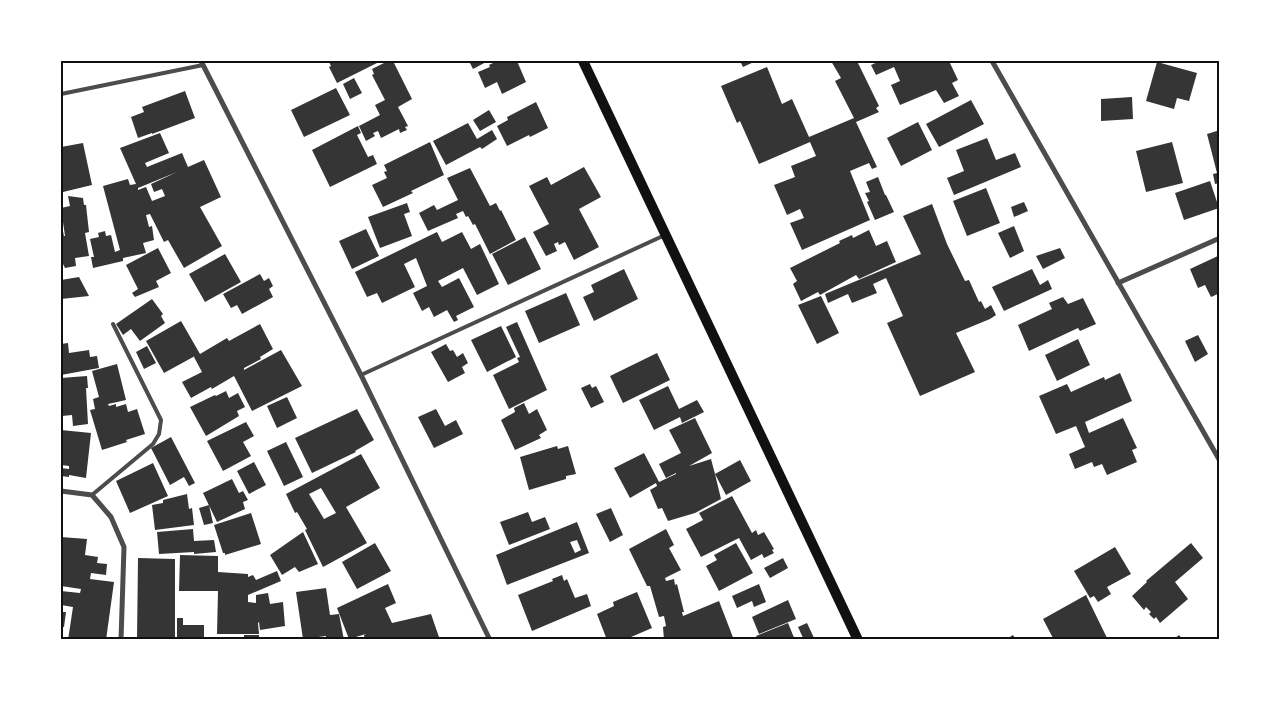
<svg xmlns="http://www.w3.org/2000/svg" width="1281" height="701" viewBox="0 0 1281 701" font-family="Georgia,serif">
	<rect width="100%" height="100%" fill="#fff"/>
	<path fill="#353535" fill-rule="evenodd" d="M 330,61 L 381,61 L 337,83 L 329,67 L 331,66 L 329,62 Z
		M 388,61 L 393,61 L 412,99 L 398,107 L 408,126 L 405,127 L 407,130 L 400,133 L 399,129 L 381,138 L 378,131 L 373,133 L 375,136 L 366,141 L 359,126 L 380,115 L 375,105 L 385,100 L 372,75 L 374,74 L 372,69 Z
		M 469,61 L 488,61 L 473,69 Z
		M 497,61 L 517,61 L 526,82 L 502,94 L 497,82 L 485,88 L 478,72 L 490,67 L 489,65 Z
		M 740,61 L 756,61 L 743,67 Z
		M 831,61 L 857,61 L 879,106 L 876,108 L 879,112 L 856,122 L 877,167 L 872,169 L 869,163 L 850,171 L 870,220 L 802,250 L 790,223 L 804,218 L 800,209 L 787,215 L 774,185 L 795,177 L 791,166 L 816,156 L 810,142 L 759,164 L 740,121 L 737,123 L 721,86 L 767,67 L 782,104 L 792,99 L 809,137 L 854,118 L 835,81 L 841,78 Z
		M 880,61 L 949,61 L 958,80 L 952,83 L 959,96 L 944,103 L 936,90 L 900,105 L 891,85 L 900,81 L 894,67 L 876,75 L 871,65 Z
		M 1157,62 L 1197,73 L 1189,101 L 1177,98 L 1174,109 L 1146,101 Z
		M 354,78 L 362,93 L 350,99 L 343,84 Z
		M 336,88 L 350,115 L 304,137 L 291,110 Z
		M 185,91 L 195,118 L 152,134 L 152,133 L 138,138 L 131,117 L 144,112 L 142,107 Z
		M 1132,97 L 1133,119 L 1101,121 L 1101,99 Z
		M 971,100 L 984,124 L 939,147 L 926,124 Z
		M 536,102 L 548,128 L 530,137 L 529,135 L 507,146 L 497,126 L 508,120 L 507,117 Z
		M 489,110 L 496,122 L 480,131 L 473,120 Z
		M 918,122 L 932,150 L 901,166 L 887,138 Z
		M 468,123 L 477,139 L 492,130 L 497,139 L 482,149 L 480,147 L 446,165 L 433,141 Z
		M 358,126 L 361,133 L 357,135 L 368,157 L 373,155 L 377,164 L 330,187 L 312,150 Z
		M 1220,130 L 1220,183 L 1215,184 L 1213,174 L 1217,173 L 1207,134 Z
		M 160,133 L 169,153 L 145,163 L 147,167 L 182,153 L 188,167 L 204,160 L 221,197 L 200,207 L 222,246 L 184,268 L 168,240 L 164,242 L 150,214 L 146,215 L 149,227 L 152,226 L 154,240 L 143,243 L 146,253 L 123,258 L 123,261 L 93,268 L 91,257 L 94,257 L 90,239 L 99,237 L 98,233 L 105,231 L 106,236 L 111,235 L 115,252 L 120,250 L 103,186 L 128,179 L 130,185 L 136,184 L 120,148 ZM 177,172 L 151,184 L 154,192 L 162,189 L 165,196 L 152,201 L 146,187 L 138,190 L 138,188 Z
		M 987,138 L 996,160 L 1015,153 L 1021,167 L 954,195 L 947,178 L 964,171 L 956,150 Z
		M 430,142 L 444,175 L 411,191 L 413,193 L 383,207 L 372,185 L 387,178 L 384,172 L 387,171 L 384,165 Z
		M 1172,142 L 1183,183 L 1146,192 L 1136,151 Z
		M 83,143 L 92,185 L 63,192 L 61,182 L 61,147 Z
		M 584,167 L 601,197 L 579,209 L 599,247 L 574,260 L 565,242 L 559,245 L 558,242 L 554,244 L 557,251 L 546,256 L 533,232 L 549,224 L 529,186 L 547,177 L 551,185 Z
		M 470,168 L 490,206 L 496,203 L 500,211 L 501,210 L 516,240 L 490,254 L 475,224 L 473,225 L 468,216 L 466,217 L 463,211 L 456,214 L 458,218 L 428,231 L 419,213 L 434,205 L 437,210 L 458,200 L 447,178 Z
		M 878,177 L 885,195 L 886,195 L 894,212 L 875,220 L 867,202 L 869,201 L 865,193 L 870,192 L 866,182 Z
		M 1210,181 L 1219,208 L 1184,220 L 1175,193 Z
		M 986,188 L 1000,223 L 967,236 L 953,201 Z
		M 68,196 L 83,198 L 84,205 L 86,205 L 89,232 L 85,233 L 89,256 L 75,258 L 76,266 L 65,268 L 61,260 L 61,231 L 63,231 L 64,236 L 65,236 L 61,208 L 70,206 Z
		M 1024,202 L 1028,211 L 1014,217 L 1011,207 Z
		M 407,203 L 410,212 L 404,214 L 412,236 L 380,248 L 368,217 Z
		M 932,204 L 947,244 L 965,281 L 969,280 L 979,302 L 981,301 L 985,309 L 991,305 L 996,315 L 990,319 L 956,333 L 975,372 L 920,396 L 887,323 L 903,316 L 886,278 L 873,284 L 877,293 L 852,303 L 848,294 L 828,303 L 825,294 L 921,254 L 903,216 Z
		M 1014,226 L 1024,251 L 1010,258 L 998,233 Z
		M 366,229 L 379,256 L 352,269 L 339,241 Z
		M 869,230 L 876,246 L 887,241 L 896,262 L 859,279 L 856,275 L 820,295 L 818,292 L 801,301 L 793,284 L 797,281 L 790,268 L 840,243 L 839,241 L 852,235 L 853,238 Z
		M 437,232 L 442,242 L 462,232 L 471,249 L 480,244 L 499,284 L 477,295 L 463,268 L 438,281 L 442,287 L 459,278 L 474,307 L 456,316 L 458,320 L 454,322 L 447,310 L 434,317 L 429,307 L 422,311 L 413,293 L 427,286 L 416,258 L 404,264 L 415,287 L 382,303 L 377,293 L 367,297 L 355,272 Z
		M 525,237 L 541,269 L 508,285 L 492,254 Z
		M 158,248 L 171,273 L 156,281 L 159,287 L 135,297 L 132,293 L 138,289 L 126,265 Z
		M 1060,248 L 1065,258 L 1043,269 L 1036,256 Z
		M 225,254 L 241,282 L 205,302 L 189,274 Z
		M 1220,255 L 1220,293 L 1211,297 L 1205,285 L 1198,288 L 1190,269 Z
		M 624,269 L 638,299 L 594,321 L 583,297 L 594,292 L 591,285 Z
		M 1032,269 L 1040,285 L 1048,280 L 1052,289 L 1004,311 L 992,287 Z
		M 260,274 L 264,281 L 269,278 L 273,286 L 269,289 L 273,297 L 242,314 L 237,305 L 231,308 L 223,294 Z
		M 79,277 L 89,296 L 61,299 L 61,280 Z
		M 566,293 L 580,325 L 539,343 L 525,311 Z
		M 821,296 L 839,333 L 817,344 L 798,305 Z
		M 1063,297 L 1068,304 L 1083,298 L 1096,324 L 1080,331 L 1078,328 L 1029,351 L 1018,325 L 1052,309 L 1049,303 Z
		M 152,299 L 163,314 L 161,316 L 165,323 L 140,341 L 131,329 L 123,335 L 116,324 Z
		M 181,321 L 200,354 L 227,338 L 229,341 L 260,324 L 273,349 L 260,357 L 261,359 L 244,368 L 244,370 L 281,350 L 302,386 L 252,411 L 234,376 L 212,389 L 211,387 L 191,398 L 182,382 L 202,372 L 194,357 L 195,356 L 164,373 L 146,341 Z
		M 517,322 L 547,390 L 509,409 L 493,375 L 519,362 L 517,358 L 520,357 L 506,327 Z
		M 501,326 L 516,357 L 487,372 L 471,340 Z
		M 1198,335 L 1208,354 L 1195,362 L 1185,341 Z
		M 1078,339 L 1090,365 L 1057,381 L 1045,355 Z
		M 68,343 L 69,353 L 89,350 L 90,357 L 97,356 L 99,368 L 61,375 L 61,344 Z
		M 446,344 L 450,351 L 453,350 L 457,357 L 463,353 L 468,363 L 462,367 L 465,373 L 448,382 L 431,352 Z
		M 147,346 L 156,363 L 144,369 L 136,352 Z
		M 657,353 L 670,380 L 623,403 L 610,376 Z
		M 117,364 L 126,400 L 108,404 L 109,406 L 116,404 L 116,407 L 126,404 L 128,412 L 137,409 L 145,434 L 126,440 L 127,442 L 102,450 L 90,410 L 95,409 L 93,399 L 99,397 L 92,371 Z
		M 1120,373 L 1132,401 L 1085,422 L 1089,433 L 1123,418 L 1137,448 L 1132,450 L 1137,462 L 1107,475 L 1102,464 L 1094,467 L 1092,462 L 1075,469 L 1069,454 L 1085,447 L 1076,426 L 1056,434 L 1039,396 L 1067,384 L 1071,392 L 1104,377 L 1105,380 Z
		M 87,376 L 88,388 L 86,388 L 88,424 L 73,426 L 72,415 L 62,416 L 61,378 Z
		M 590,384 L 592,388 L 596,386 L 604,402 L 591,408 L 581,388 Z
		M 668,386 L 679,409 L 697,400 L 704,412 L 682,423 L 680,417 L 654,430 L 639,400 Z
		M 226,391 L 229,398 L 238,393 L 245,407 L 237,411 L 239,416 L 206,436 L 190,407 L 215,395 L 216,396 Z
		M 287,397 L 297,418 L 277,428 L 267,406 Z
		M 524,403 L 529,414 L 537,409 L 547,430 L 539,435 L 541,438 L 515,450 L 501,420 L 515,412 L 514,408 Z
		M 357,409 L 374,440 L 355,451 L 356,452 L 312,473 L 295,438 Z
		M 436,409 L 445,426 L 456,420 L 463,434 L 434,448 L 418,417 Z
		M 695,418 L 712,453 L 689,466 L 711,459 L 715,474 L 740,460 L 751,481 L 726,495 L 715,474 L 721,499 L 695,513 L 668,521 L 662,508 L 658,509 L 650,490 L 657,486 L 656,483 L 630,498 L 614,468 L 644,453 L 659,482 L 676,474 L 676,473 L 666,478 L 659,464 L 681,453 L 669,430 Z
		M 246,422 L 254,436 L 243,442 L 251,456 L 223,471 L 207,441 Z
		M 61,430 L 91,433 L 86,478 L 69,475 L 69,477 L 61,476 L 61,468 L 69,469 L 69,466 L 61,465 Z
		M 171,437 L 195,483 L 189,486 L 184,477 L 170,485 L 151,448 Z
		M 286,442 L 303,477 L 284,486 L 267,451 Z
		M 557,446 L 558,449 L 568,446 L 576,474 L 566,476 L 566,479 L 529,490 L 520,457 Z
		M 361,454 L 380,488 L 346,507 L 367,543 L 323,567 L 305,530 L 307,529 L 297,512 L 295,513 L 286,494 ZM 321,488 L 336,513 L 324,519 L 309,494 Z
		M 254,462 L 266,485 L 249,494 L 237,471 Z
		M 153,463 L 168,496 L 130,513 L 116,481 Z
		M 232,479 L 239,493 L 243,491 L 248,500 L 243,502 L 245,509 L 217,522 L 203,493 Z
		M 187,494 L 189,509 L 192,508 L 194,525 L 155,530 L 152,505 L 163,503 L 163,500 Z
		M 732,496 L 752,533 L 756,530 L 758,535 L 764,532 L 774,549 L 772,550 L 774,553 L 764,558 L 762,554 L 751,560 L 739,538 L 701,557 L 686,529 L 703,520 L 699,513 Z
		M 209,505 L 213,523 L 204,525 L 199,508 Z
		M 611,508 L 623,535 L 610,542 L 596,514 Z
		M 528,512 L 532,522 L 545,517 L 550,529 L 509,545 L 500,522 Z
		M 251,513 L 261,544 L 225,555 L 225,553 L 223,553 L 214,525 Z
		M 577,522 L 589,553 L 507,585 L 496,555 ZM 577,540 L 581,550 L 575,553 L 570,542 Z
		M 193,529 L 194,541 L 214,540 L 216,552 L 194,554 L 194,552 L 159,554 L 157,532 Z
		M 666,529 L 674,545 L 669,548 L 681,570 L 665,578 L 666,581 L 674,579 L 675,585 L 677,584 L 684,612 L 682,612 L 683,616 L 719,601 L 734,640 L 664,640 L 663,627 L 666,626 L 664,616 L 659,617 L 650,586 L 647,586 L 629,549 Z
		M 303,532 L 318,564 L 299,572 L 295,567 L 282,575 L 270,555 Z
		M 61,537 L 87,539 L 85,555 L 98,557 L 97,563 L 107,564 L 106,575 L 91,573 L 90,579 L 114,582 L 106,640 L 68,640 L 73,607 L 61,605 L 61,591 L 80,593 L 81,589 L 61,586 Z
		M 375,543 L 391,571 L 357,589 L 342,562 Z
		M 736,543 L 753,573 L 719,591 L 706,566 L 717,560 L 714,555 Z
		M 1191,543 L 1203,558 L 1175,582 L 1188,599 L 1160,623 L 1156,617 L 1154,619 L 1149,614 L 1151,612 L 1146,607 L 1144,610 L 1132,596 L 1147,582 L 1146,581 Z
		M 1115,547 L 1131,574 L 1107,587 L 1111,594 L 1098,602 L 1094,596 L 1090,598 L 1074,571 Z
		M 180,555 L 218,556 L 218,572 L 248,574 L 248,577 L 253,575 L 256,580 L 277,571 L 281,581 L 248,595 L 248,602 L 256,603 L 256,595 L 268,593 L 270,604 L 283,602 L 285,626 L 260,630 L 259,622 L 258,623 L 259,634 L 217,634 L 218,591 L 179,591 Z
		M 138,558 L 175,559 L 175,640 L 137,640 Z
		M 783,558 L 788,568 L 770,578 L 764,568 Z
		M 562,575 L 564,581 L 567,579 L 575,598 L 587,594 L 591,606 L 532,631 L 518,595 L 553,581 L 552,579 Z
		M 388,584 L 396,603 L 385,608 L 392,623 L 431,614 L 440,640 L 365,640 L 364,635 L 366,634 L 349,639 L 337,608 Z
		M 759,584 L 766,602 L 754,607 L 752,601 L 737,608 L 732,596 Z
		M 326,588 L 330,615 L 339,614 L 344,640 L 326,640 L 326,636 L 303,639 L 296,592 Z
		M 637,592 L 652,628 L 624,640 L 607,640 L 597,614 L 614,606 L 613,602 Z
		M 1086,595 L 1108,640 L 1054,640 L 1043,619 Z
		M 788,600 L 796,619 L 759,634 L 752,617 Z
		M 61,612 L 66,612 L 64,627 L 61,627 Z
		M 177,618 L 183,618 L 183,625 L 204,625 L 204,640 L 177,640 Z
		M 788,623 L 795,640 L 758,640 L 756,636 Z
		M 807,623 L 815,640 L 804,640 L 798,627 Z
		M 244,635 L 259,635 L 259,640 L 244,640 Z
		M 1013,635 L 1016,640 L 1005,640 Z
		M 1179,635 L 1183,640 L 1173,640 Z"/>
	<g fill="none" stroke-linecap="round" stroke-linejoin="round">
		<path stroke="#4c4c4c" stroke-width="4" d="M 61,94 L 203,65
			M 361,375 L 665,235
			M 92,495 L 153,444 L 159,434 L 161,420 L 113,324"/>
		<path stroke="#4c4c4c" stroke-width="5" d="M 201,61 L 361,375 L 490,640
			M 992,61 L 1220,461
			M 1118,283 L 1220,238
			M 61,491 L 92,495 L 111,517 L 124,547 L 121,640"/>
		<path stroke="#111" stroke-width="10" d="M 583,61 L 858,640"/>
	</g>
	<rect width="1281" height="701" fill="none" stroke="#ffffff" stroke-width="125"/>
	<rect x="62" y="62" width="1156" height="576" fill="none" stroke="#111" stroke-width="2"/>
</svg>
